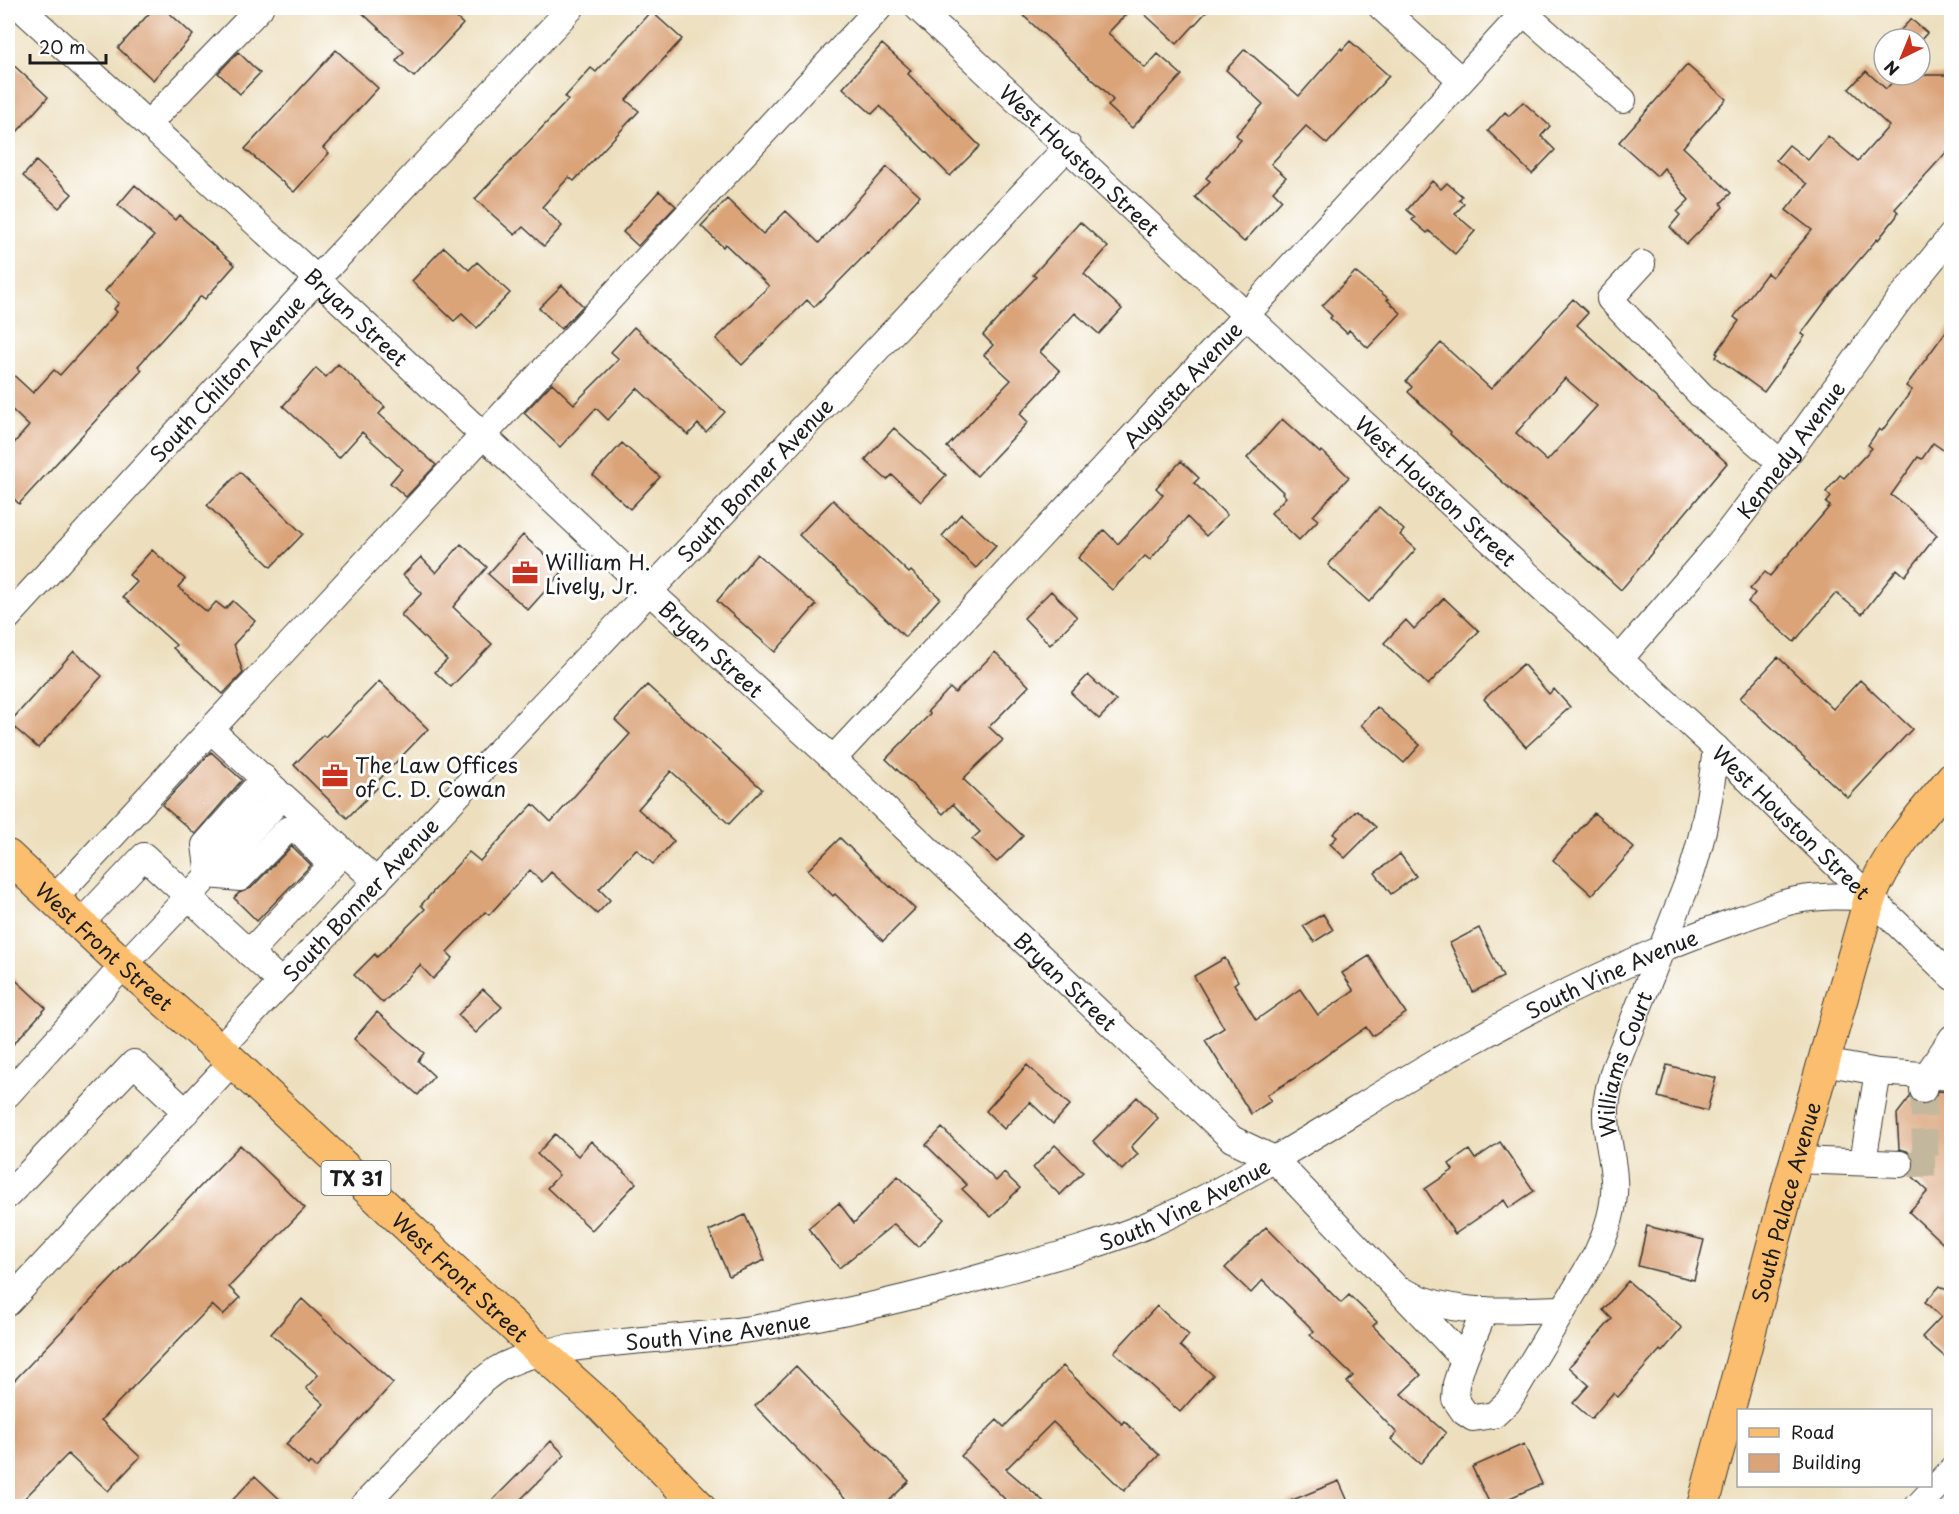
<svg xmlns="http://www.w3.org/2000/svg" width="1959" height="1514" viewBox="0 0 1959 1514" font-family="'Playpen Sans',sans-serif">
	<rect width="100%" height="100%" fill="#fff"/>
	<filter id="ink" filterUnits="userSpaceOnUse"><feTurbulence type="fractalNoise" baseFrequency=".0167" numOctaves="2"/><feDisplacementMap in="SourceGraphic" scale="12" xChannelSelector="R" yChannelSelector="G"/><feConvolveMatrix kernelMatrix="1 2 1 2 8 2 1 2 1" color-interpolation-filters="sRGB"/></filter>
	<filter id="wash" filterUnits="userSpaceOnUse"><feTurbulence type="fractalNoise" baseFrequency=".008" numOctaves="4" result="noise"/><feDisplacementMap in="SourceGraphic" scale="24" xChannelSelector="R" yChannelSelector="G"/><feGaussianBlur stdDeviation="1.35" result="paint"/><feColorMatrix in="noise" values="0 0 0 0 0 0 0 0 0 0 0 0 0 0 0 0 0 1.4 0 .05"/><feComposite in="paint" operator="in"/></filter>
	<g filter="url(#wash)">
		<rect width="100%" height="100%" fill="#eddfbe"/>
		<g id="blocks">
			<path fill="#daa378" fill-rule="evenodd" d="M 154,8 L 164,8 L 193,35 L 153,80 L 118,48 Z
				M 357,8 L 446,8 L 463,24 L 414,77 L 396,61 L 404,52 Z
				M 1015,8 L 1132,8 L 1108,33 L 1145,68 L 1158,54 L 1182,75 L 1132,128 L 1108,106 L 1113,100 L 1103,89 Z
				M 1138,8 L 1210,8 L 1177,44 Z
				M 651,11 L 682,39 L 626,100 L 639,111 L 574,181 L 569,177 L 542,207 L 562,226 L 544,246 L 523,227 L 515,235 L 475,199 L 568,100 L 565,97 L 591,68 L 596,72 Z
				M 1911,19 L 1927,33 L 1920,41 L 1920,39 L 1902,39 L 1897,34 Z
				M 1350,41 L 1389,76 L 1327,144 L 1306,126 L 1271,164 L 1286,177 L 1273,191 L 1282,200 L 1244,242 L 1195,197 L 1210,181 L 1206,178 L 1241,140 L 1236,135 L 1263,104 L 1226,70 L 1245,49 L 1299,96 L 1341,48 L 1342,50 Z
				M 882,44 L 911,70 L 908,74 L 980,146 L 950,176 L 880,106 L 872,114 L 843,88 Z
				M 336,50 L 378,88 L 323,148 L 329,153 L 294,192 L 245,149 Z
				M 238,52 L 260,73 L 240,94 L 218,73 Z
				M 8,60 L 48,97 L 8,142 Z
				M 1687,65 L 1726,99 L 1683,147 L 1731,193 L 1721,203 L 1723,207 L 1687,244 L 1670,227 L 1680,215 L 1677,212 L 1689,200 L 1664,168 L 1657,176 L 1619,142 Z
				M 1866,71 L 1886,89 L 1899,75 L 1952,75 L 1952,146 L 1895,209 L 1898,212 L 1896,217 L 1878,240 L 1877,239 L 1833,291 L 1801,334 L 1805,336 L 1764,392 L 1716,357 L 1718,354 L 1716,353 L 1739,321 L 1734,317 L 1767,273 L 1772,277 L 1812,230 L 1786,210 L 1807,184 L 1776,160 L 1789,145 L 1808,160 L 1828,136 L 1858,161 L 1889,126 L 1849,89 Z
				M 1523,102 L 1550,126 L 1541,136 L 1555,150 L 1532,174 L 1488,131 L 1505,112 L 1509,116 Z
				M 36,161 L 72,194 L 59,208 L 23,176 Z
				M 887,167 L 920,196 L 868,254 L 867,253 L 814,307 L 807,300 L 742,365 L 716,339 L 769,286 L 725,244 L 723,247 L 701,226 L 727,199 L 763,234 L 786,211 L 819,243 Z
				M 1432,181 L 1441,189 L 1447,183 L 1462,196 L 1459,200 L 1464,204 L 1455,214 L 1475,231 L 1455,254 L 1429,231 L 1427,233 L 1412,220 L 1415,217 L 1407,210 Z
				M 135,185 L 175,220 L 179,215 L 235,265 L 205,299 L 201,296 L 138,366 L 142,370 L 19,504 L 8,493 L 8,450 L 29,426 L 8,406 L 8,370 L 33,393 L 54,370 L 60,375 L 117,312 L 114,309 L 119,303 L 105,291 L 154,236 L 118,205 Z
				M 659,191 L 676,206 L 638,246 L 623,232 Z
				M 1080,222 L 1108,247 L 1084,274 L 1122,309 L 1099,334 L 1075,313 L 1040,352 L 1060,371 L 1020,414 L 1028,422 L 977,476 L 947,447 L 1011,380 L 984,355 L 993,345 L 983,335 L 1036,277 L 1033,275 Z
				M 444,247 L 469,270 L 477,262 L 510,293 L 477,328 L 462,314 L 454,321 L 412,281 Z
				M 1355,272 L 1389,299 L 1387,300 L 1401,313 L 1368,348 L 1349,330 L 1347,333 L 1330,318 L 1332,316 L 1322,306 Z
				M 562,285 L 583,306 L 561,329 L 539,308 Z
				M 1573,299 L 1588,313 L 1577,325 L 1727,463 L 1621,590 L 1450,434 L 1451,432 L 1408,392 L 1412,387 L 1406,381 L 1441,343 L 1491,389 ZM 1565,378 L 1597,406 L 1547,461 L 1516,433 Z
				M 1952,323 L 1952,456 L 1933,443 L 1922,459 L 1918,457 L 1891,495 L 1906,506 L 1937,535 L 1905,576 L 1897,569 L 1862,614 L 1836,593 L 1794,642 L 1748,602 L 1755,593 L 1750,589 L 1765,572 L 1770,576 L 1830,506 L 1826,503 L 1831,497 L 1826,492 L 1840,475 L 1844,478 L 1872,448 L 1868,445 L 1879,429 L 1882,431 L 1912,390 L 1906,386 Z
				M 634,327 L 725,412 L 706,432 L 698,424 L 688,435 L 637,388 L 608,420 L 596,408 L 560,447 L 524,413 L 552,383 L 574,404 L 619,359 L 611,352 Z
				M 338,364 L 385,407 L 379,414 L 436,465 L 406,497 L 390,483 L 402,469 L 362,432 L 339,458 L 283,406 L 316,368 L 326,377 Z
				M 1282,419 L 1320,453 L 1322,451 L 1349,477 L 1313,516 L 1318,520 L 1299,540 L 1271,513 L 1286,497 L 1282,493 L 1283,492 L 1247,458 Z
				M 894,428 L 946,475 L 921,502 L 892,475 L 887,480 L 865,460 Z
				M 622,443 L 660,477 L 630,509 L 593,475 Z
				M 1181,461 L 1199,478 L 1194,483 L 1227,515 L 1206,536 L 1187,517 L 1150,560 L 1145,556 L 1112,590 L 1078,558 L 1104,530 L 1118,544 L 1163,495 L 1156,488 Z
				M 240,472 L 303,534 L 271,567 L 207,505 Z
				M 833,500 L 909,573 L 911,571 L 940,598 L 905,637 L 799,535 Z
				M 1379,507 L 1404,530 L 1400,535 L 1416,549 L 1369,602 L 1328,565 Z
				M 961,514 L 996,546 L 976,568 L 942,536 Z
				M 523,535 L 563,571 L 528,610 L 488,574 Z
				M 461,544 L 487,567 L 453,607 L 492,644 L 451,687 L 435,672 L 447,660 L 401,615 L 422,593 L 403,575 L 421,557 L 436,573 Z
				M 152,550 L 185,579 L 178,587 L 207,612 L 216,602 L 225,609 L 233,601 L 255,621 L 234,644 L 243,673 L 223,694 L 173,648 L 176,645 L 123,597 L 137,582 L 129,575 Z
				M 757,554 L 816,605 L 775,652 L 717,601 Z
				M 1051,591 L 1077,617 L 1050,645 L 1024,618 Z
				M 1444,598 L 1479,631 L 1428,685 L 1384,643 L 1406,620 L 1414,629 Z
				M 74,651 L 102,676 L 38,748 L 9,723 Z
				M 995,652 L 1029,686 L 989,727 L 1003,740 L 963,779 L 1023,836 L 997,862 L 972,839 L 980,832 L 953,804 L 943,814 L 886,759 L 930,714 L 928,711 L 950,688 L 955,693 Z
				M 1778,657 L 1833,709 L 1860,680 L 1912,729 L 1848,798 L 1740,698 Z
				M 1523,664 L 1549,694 L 1554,689 L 1570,707 L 1526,747 L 1484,699 Z
				M 1088,675 L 1116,701 L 1099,719 L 1071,693 Z
				M 379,681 L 428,729 L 374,785 L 377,788 L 347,818 L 294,765 L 323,735 L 325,737 Z
				M 647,685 L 762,789 L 729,824 L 671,771 L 638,809 L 674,841 L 653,864 L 636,849 L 599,889 L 610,900 L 597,914 L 551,872 L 542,882 L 530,870 L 489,915 L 485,912 L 447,952 L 453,958 L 433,979 L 420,965 L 383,1003 L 354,975 L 375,954 L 377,957 L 425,909 L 421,905 L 469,852 L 480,861 L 533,804 L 551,822 L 630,734 L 615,720 Z
				M 1377,707 L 1420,745 L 1404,763 L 1361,725 Z
				M 211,752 L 242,780 L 195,834 L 162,805 Z
				M 1357,810 L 1376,827 L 1345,858 L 1330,844 L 1337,837 L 1333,834 Z
				M 1594,813 L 1634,848 L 1592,895 L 1553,860 Z
				M 840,838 L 890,887 L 891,886 L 915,909 L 883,941 L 835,894 L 833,896 L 808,870 Z
				M 292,846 L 311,865 L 257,921 L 234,898 L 239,893 L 251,888 Z
				M 1400,854 L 1416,876 L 1391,894 L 1375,873 Z
				M 1323,914 L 1333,930 L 1314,942 L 1303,926 Z
				M 1479,928 L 1503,977 L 1473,992 L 1450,943 Z
				M 1369,956 L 1406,1013 L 1372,1036 L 1366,1027 L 1293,1079 L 1267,1095 L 1271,1101 L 1251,1114 L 1205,1040 L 1224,1028 L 1194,976 L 1225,958 L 1238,981 L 1234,984 L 1256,1020 L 1300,989 L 1318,1015 L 1354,991 L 1342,973 Z
				M 8,973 L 46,1008 L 8,1050 Z
				M 483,989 L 502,1007 L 476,1033 L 458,1015 Z
				M 377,1012 L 424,1053 L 418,1061 L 434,1076 L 418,1095 L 354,1039 Z
				M 1027,1065 L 1070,1105 L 1053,1124 L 1030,1102 L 1004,1129 L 986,1111 Z
				M 1667,1065 L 1716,1078 L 1707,1111 L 1658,1097 Z
				M 1938,1091 L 1952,1092 L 1952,1252 L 1909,1212 L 1928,1191 L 1910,1174 L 1915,1165 L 1913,1157 L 1907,1151 L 1899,1149 L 1897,1114 L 1910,1097 L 1919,1104 L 1926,1105 L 1934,1100 Z
				M 1137,1097 L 1158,1118 L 1131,1147 L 1138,1154 L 1122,1170 L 1093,1141 Z
				M 942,1128 L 996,1181 L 1004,1173 L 1020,1188 L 991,1217 L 962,1189 L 967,1185 L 926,1145 Z
				M 555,1134 L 578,1156 L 591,1141 L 636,1183 L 592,1230 L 547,1188 L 559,1175 L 537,1154 Z
				M 1500,1142 L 1534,1191 L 1509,1208 L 1504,1200 L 1455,1234 L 1425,1189 L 1453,1170 L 1449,1164 L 1469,1150 L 1475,1159 Z
				M 240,1145 L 305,1208 L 229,1287 L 240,1298 L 223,1315 L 212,1305 L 101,1420 L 140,1457 L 108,1491 L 68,1454 L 17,1506 L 8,1506 L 8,1387 Z
				M 1055,1145 L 1083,1172 L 1060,1195 L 1033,1168 Z
				M 898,1176 L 944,1219 L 918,1247 L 894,1224 L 839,1268 L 808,1228 L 839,1203 L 854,1223 Z
				M 745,1215 L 765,1260 L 729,1276 L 709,1231 Z
				M 1647,1226 L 1704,1240 L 1694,1280 L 1638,1266 Z
				M 1266,1227 L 1341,1303 L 1349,1295 L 1377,1322 L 1373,1326 L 1421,1375 L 1401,1394 L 1446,1433 L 1420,1464 L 1391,1439 L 1397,1433 L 1347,1382 L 1353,1376 L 1310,1335 L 1314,1331 L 1263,1280 L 1251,1293 L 1225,1268 Z
				M 1628,1281 L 1682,1328 L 1662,1352 L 1660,1350 L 1618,1397 L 1613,1393 L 1591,1419 L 1573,1403 L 1589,1385 L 1569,1367 L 1612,1319 L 1603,1310 Z
				M 1940,1286 L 1952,1294 L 1952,1363 L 1922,1337 L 1941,1317 L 1925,1302 Z
				M 302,1299 L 393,1383 L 316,1468 L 310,1462 L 308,1465 L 286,1444 L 324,1404 L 306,1388 L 318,1375 L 271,1334 Z
				M 1157,1306 L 1189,1335 L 1180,1346 L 1213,1375 L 1180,1412 L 1114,1352 Z
				M 796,1366 L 909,1481 L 884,1506 L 852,1506 L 755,1406 Z
				M 1063,1366 L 1122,1424 L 1124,1421 L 1159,1455 L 1124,1491 L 1053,1422 L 1006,1469 L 1049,1506 L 1012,1506 L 961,1456 L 997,1420 L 1004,1427 Z
				M 551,1441 L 565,1455 L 514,1506 L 487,1506 Z
				M 1524,1444 L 1542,1484 L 1491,1506 L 1472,1467 Z
				M 255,1476 L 287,1506 L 227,1506 Z
				M 1339,1481 L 1350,1506 L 1278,1506 Z"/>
		</g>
	</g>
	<g filter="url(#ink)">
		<use href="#blocks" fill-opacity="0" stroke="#3b3934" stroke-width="1.5"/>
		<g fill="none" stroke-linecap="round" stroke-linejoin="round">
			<path stroke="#c3b89e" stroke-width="26" stroke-dasharray="26 13" stroke-linecap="butt" d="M 1923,1091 L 1926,1164
				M 1909,1164 L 1952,1163"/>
			<g stroke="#3b3934" stroke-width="28">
				<g id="minor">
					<path id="s1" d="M 21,8 L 317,279 L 650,592 L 833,759 L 1232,1139 L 1274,1159 L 1464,1359"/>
					<path id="s2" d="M 918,8 L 1246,315 L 1716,748 L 1952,977"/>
					<path d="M 1382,8 L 1461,80"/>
					<path d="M 1523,12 L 1623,100"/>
					<path d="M 148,124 L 260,8"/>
					<path d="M 1642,264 L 1610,299 L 1701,395 L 1781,463"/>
					<path id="s3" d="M 8,617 L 317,279 L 571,8"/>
					<path id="s4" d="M 1620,659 L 1718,545 L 1781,463 L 1900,299 L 1952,235"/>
					<path d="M 211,730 L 276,790"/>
					<path id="s5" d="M 833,759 L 1246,315 L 1528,8"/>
					<path d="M 264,778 L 205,845 L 209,875 L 240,878 L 287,830 L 301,833 L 331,865"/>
					<path d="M 53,900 L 879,8"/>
					<path d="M 80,924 L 144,856 L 282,983"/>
					<path d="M 249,953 L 343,853"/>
					<path id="s6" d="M 219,1049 L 1068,146"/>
					<path d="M 1824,1062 L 1878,1072"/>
					<path d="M 1923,1090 L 1927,1075 L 1952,1038"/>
					<path d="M 8,1094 L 124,965 L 283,796 L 377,882"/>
					<path d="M 1797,1160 L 1900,1164"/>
					<path d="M 1863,1161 L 1878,1072 L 1952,1077"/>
					<path d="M 8,1195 L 134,1063 L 186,1112"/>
					<path d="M 1405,1292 C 1456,1317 1508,1310 1564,1309"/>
					<path d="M 8,1303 L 232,1062"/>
					<path id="s7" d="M 1485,1310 L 1464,1359 L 1456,1384 L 1455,1399 L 1464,1412 L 1473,1418 L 1494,1415 L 1508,1402 L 1596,1255 C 1607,1231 1616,1206 1614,1179 C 1613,1156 1605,1134 1606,1111 C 1606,1097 1610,1084 1614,1070 L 1692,871 C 1705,831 1711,790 1716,748"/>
					<path id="s8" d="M 363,1506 L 482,1381 C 492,1373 500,1366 512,1362 C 535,1352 562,1349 587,1346 C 646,1338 705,1337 763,1327 C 839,1314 915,1297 989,1275 C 1043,1260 1098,1246 1150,1224 C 1262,1175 1362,1102 1469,1043 C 1530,1009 1594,978 1659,950 C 1699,933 1742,919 1784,903 C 1813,895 1840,896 1870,898"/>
					<path d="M 1918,1506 L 1952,1470"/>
				</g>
			</g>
			<g stroke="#3b3934" stroke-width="34">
				<g id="major">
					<path id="s9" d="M 8,856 L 124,965 L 219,1049 L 542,1353 L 601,1406 L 699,1506"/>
					<path id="s10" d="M 1703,1506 L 1789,1185 L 1870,898 C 1888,852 1921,816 1952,778"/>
				</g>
			</g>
			<use href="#minor" stroke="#fff" stroke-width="26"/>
			<use href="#major" stroke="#fbbe6e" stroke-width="32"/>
		</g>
	</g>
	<defs>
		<g id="office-bare" transform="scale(2.07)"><path d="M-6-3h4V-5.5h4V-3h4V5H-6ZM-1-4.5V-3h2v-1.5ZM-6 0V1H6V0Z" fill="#c8321e" stroke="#fff" stroke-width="2.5" paint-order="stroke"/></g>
	</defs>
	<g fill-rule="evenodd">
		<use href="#office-bare" x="525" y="573"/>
		<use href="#office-bare" x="335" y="776"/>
	</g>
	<g text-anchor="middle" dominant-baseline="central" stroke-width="6" stroke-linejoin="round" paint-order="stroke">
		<rect fill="#fff" stroke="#606060" stroke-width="1.5" x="321.5" y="1161" width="69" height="34" rx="4.5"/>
		<g font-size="20" font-weight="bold" fill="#1c1c1c">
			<text x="356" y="1178">TX 31</text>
		</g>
		<g font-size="21" fill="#1c1c1c" stroke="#fff">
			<text stroke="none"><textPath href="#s2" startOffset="222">West Houston Street</textPath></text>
			<text stroke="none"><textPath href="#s1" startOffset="456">Bryan Street</textPath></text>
			<text stroke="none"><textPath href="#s3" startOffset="324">South Chilton Avenue</textPath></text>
			<text stroke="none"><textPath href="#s5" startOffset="512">Augusta Avenue</textPath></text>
			<text stroke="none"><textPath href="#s4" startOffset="270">Kennedy Avenue</textPath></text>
			<text stroke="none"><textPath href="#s6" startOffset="782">South Bonner Avenue</textPath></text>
			<text stroke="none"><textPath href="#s2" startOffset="708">West Houston Street</textPath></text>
			<text stroke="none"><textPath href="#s1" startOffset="942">Bryan Street</textPath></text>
			<text stroke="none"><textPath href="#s2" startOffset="1194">West Houston Street</textPath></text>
			<text stroke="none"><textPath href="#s6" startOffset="206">South Bonner Avenue</textPath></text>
			<text stroke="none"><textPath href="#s9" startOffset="132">West Front Street</textPath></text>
			<text stroke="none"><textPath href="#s8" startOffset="1389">South Vine Avenue</textPath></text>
			<text stroke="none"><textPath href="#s1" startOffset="1428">Bryan Street</textPath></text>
			<text stroke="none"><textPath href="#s7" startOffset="530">Williams Court</textPath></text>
			<text stroke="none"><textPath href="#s8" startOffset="903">South Vine Avenue</textPath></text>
			<text stroke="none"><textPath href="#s10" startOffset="315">South Palace Avenue</textPath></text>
			<text stroke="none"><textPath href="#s9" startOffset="618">West Front Street</textPath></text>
			<text stroke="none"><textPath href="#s8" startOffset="417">South Vine Avenue</textPath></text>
		</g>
		<g font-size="21" fill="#1c1c1c" stroke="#fff" text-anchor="start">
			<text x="545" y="561">William H.<tspan x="545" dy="24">Lively, Jr.</tspan></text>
			<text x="355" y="764">The Law Offices<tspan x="355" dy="24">of C. D. Cowan</tspan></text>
		</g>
	</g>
	<rect width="1959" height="1514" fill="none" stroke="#fff" stroke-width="30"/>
	<rect x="1737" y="1409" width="195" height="78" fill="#ffffff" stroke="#a4a4a4" stroke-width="1.5"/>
	<rect x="1749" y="1428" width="30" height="9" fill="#fbbe6e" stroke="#a4a4a4" stroke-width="1.5"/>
	<text x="1791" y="1439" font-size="18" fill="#1c1c1c">Road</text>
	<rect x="1749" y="1454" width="30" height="18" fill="#daa378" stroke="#a4a4a4" stroke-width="1.5"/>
	<text x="1791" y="1469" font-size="18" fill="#1c1c1c">Building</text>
	<g transform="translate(1902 57) rotate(223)"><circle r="28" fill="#ffffff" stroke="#a4a4a4" stroke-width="1.5"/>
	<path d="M0-4.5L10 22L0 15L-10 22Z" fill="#c8321e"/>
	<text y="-9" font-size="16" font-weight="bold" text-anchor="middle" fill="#1c1c1c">N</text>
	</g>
	<path d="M30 54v9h76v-9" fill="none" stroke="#1c1c1c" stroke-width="3"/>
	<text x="39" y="54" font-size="18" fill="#1c1c1c" stroke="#ffffff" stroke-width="4.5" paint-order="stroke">20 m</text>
</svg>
